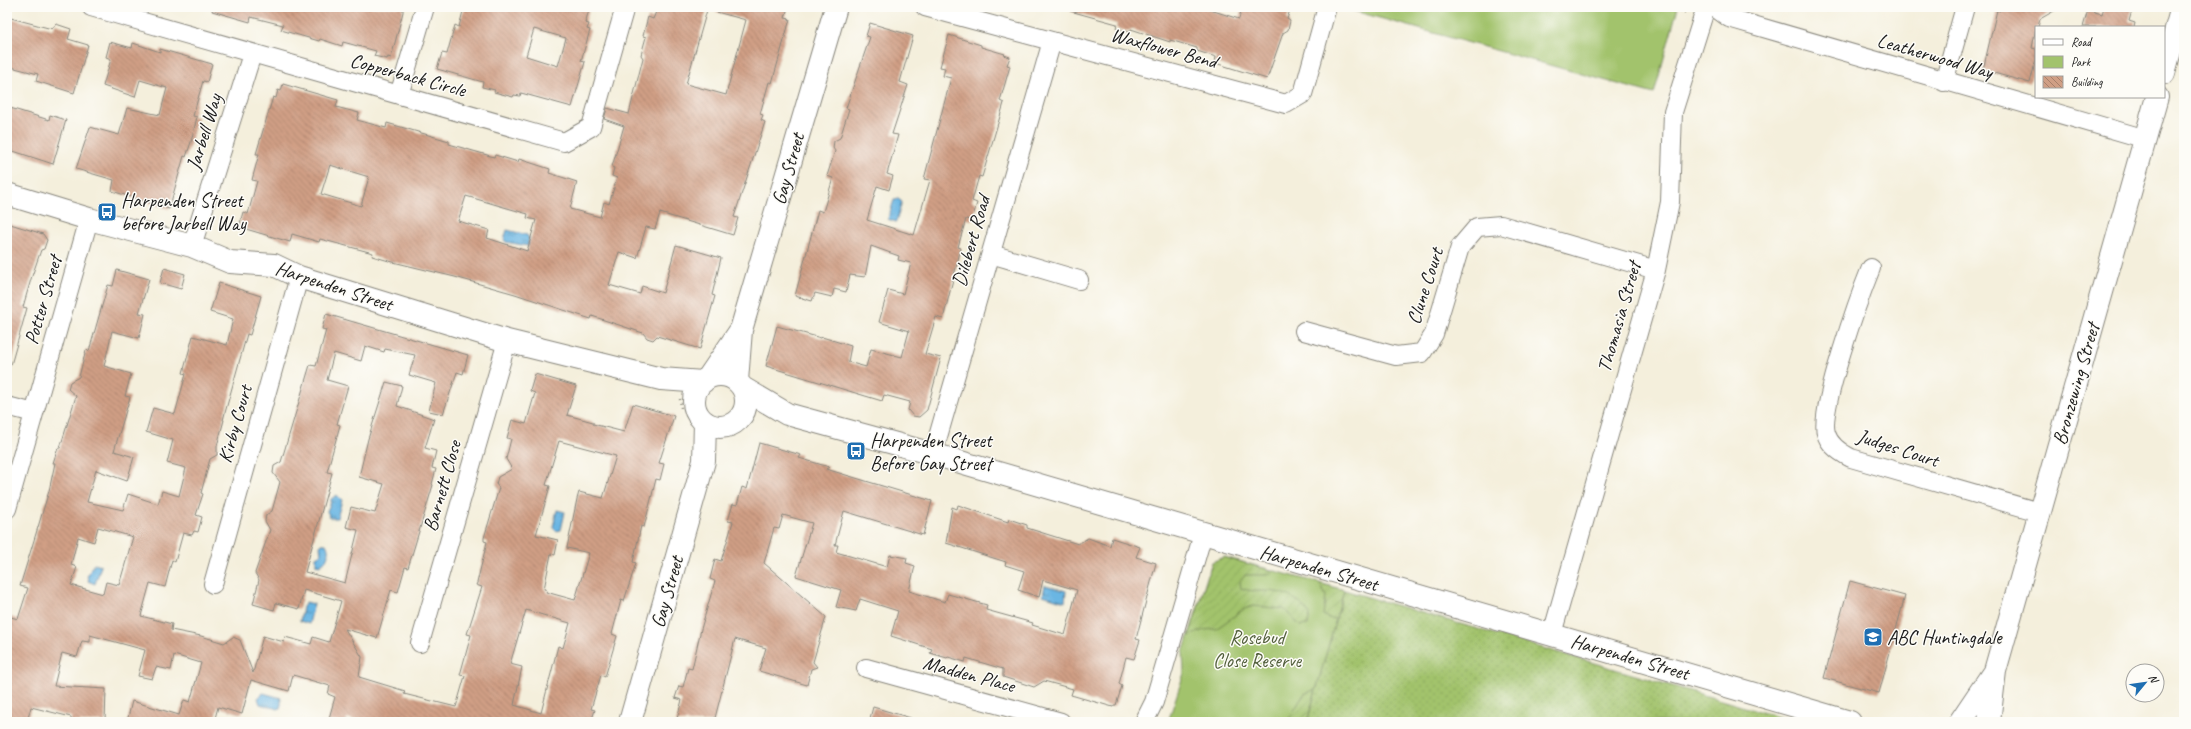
<svg xmlns="http://www.w3.org/2000/svg" width="2191" height="729" viewBox="0 0 2191 729" font-family="Caveat,sans-serif">
	<defs>
		<pattern id="grass-dots" width="8" height="8" patternUnits="userSpaceOnUse"><rect width="8" height="8" fill="#a2c36c"/><path d="M2 2h.1M6 6h.1" fill="none" stroke="#8ba75d" stroke-width="1.8" stroke-linecap="round"/></pattern>
		<pattern id="garden-furrows" width="10" height="10" patternUnits="userSpaceOnUse"><rect width="10" height="10" fill="#a2c36c"/><path d="M-1 1l2-2M0 10L10 0M9 11l2-2" fill="none" stroke="#8ba75d"/></pattern>
		<pattern id="water-ripples" width="26" height="14" patternUnits="userSpaceOnUse"><rect width="26" height="14" fill="#6ab6e3"/><path d="M2 4q2-2 4 0t4 0M15 11q2-2 4 0t4 0" fill="none" stroke="#5693b7"/></pattern>
		<pattern id="building-back-hatch" width="6" height="6" patternUnits="userSpaceOnUse"><rect width="6" height="6" fill="#d09f85"/><path d="M-1 5l2 2M0 0l6 6M5-1l2 2" fill="none" stroke="#a8816c"/></pattern>
	</defs>
	<rect width="100%" height="100%" fill="#fdfcf7"/>
	<filter id="ink" filterUnits="userSpaceOnUse"><feTurbulence type="fractalNoise" baseFrequency=".025" numOctaves="2"/><feDisplacementMap in="SourceGraphic" scale="8" xChannelSelector="R" yChannelSelector="G"/><feConvolveMatrix kernelMatrix="1 2 1 2 8 2 1 2 1" color-interpolation-filters="sRGB"/></filter>
	<filter id="wash" filterUnits="userSpaceOnUse"><feTurbulence type="fractalNoise" baseFrequency=".012" numOctaves="4" result="noise"/><feDisplacementMap in="SourceGraphic" scale="16" xChannelSelector="R" yChannelSelector="G"/><feGaussianBlur stdDeviation="0.9" result="paint"/><feColorMatrix in="noise" values="0 0 0 0 0 0 0 0 0 0 0 0 0 0 0 0 0 1.4 0 .05"/><feComposite in="paint" operator="in"/></filter>
	<g filter="url(#wash)">
		<rect width="100%" height="100%" fill="#f4efdc"/>
		<path fill="url(#grass-dots)" stroke="#5f7044" d="M 1344,590 L 1796,722 L 1307,722 Z"/>
		<path fill="#a2c36c" stroke="#5f7044" d="M 1347,7 L 1678,7 L 1654,94 L 1347,9 Z
			M 1224,557 L 1344,590 L 1307,722 L 1168,722 L 1184,673 L 1183,653 L 1212,562 Z"/>
		<path fill="url(#garden-furrows)" stroke="#5f7044" d="M 1224,557 L 1274,571 L 1268,575 L 1245,575 L 1240,582 L 1241,588 C 1249,591 1255,591 1263,591 C 1284,591 1297,597 1310,615 L 1308,625 L 1300,626 L 1284,609 L 1254,606 L 1244,609 L 1216,629 L 1204,630 L 1189,636 L 1212,562 Z
			M 1319,583 L 1344,590 L 1336,619 L 1328,618 L 1323,615 L 1326,596 Z
			M 1316,689 L 1307,722 L 1287,722 L 1304,694 Z"/>
		<path fill="url(#water-ripples)" stroke="#436980" d="M 897,198 L 902,202 L 896,222 L 888,219 L 894,200 L 896,200 Z
			M 507,230 L 527,235 L 529,238 L 528,246 L 506,242 L 504,240 Z
			M 337,495 L 342,500 L 337,518 L 330,518 L 327,511 L 331,502 L 331,499 Z
			M 557,510 L 565,512 L 561,530 L 556,531 L 553,527 Z
			M 322,544 L 326,544 C 331,552 327,561 320,566 L 316,565 L 316,557 L 321,554 L 320,546 Z
			M 94,564 L 101,566 L 95,584 L 88,581 L 89,578 L 87,577 Z
			M 1045,585 L 1066,591 L 1065,602 L 1043,595 Z
			M 306,602 L 314,604 L 309,624 L 300,621 L 303,607 Z
			M 263,693 L 281,698 L 281,707 L 278,709 L 260,704 L 258,698 Z"/>
		<g id="blocks">
			<path fill="url(#building-back-hatch)" fill-rule="evenodd" d="M 213,7 L 403,7 L 403,12 L 391,58 L 388,57 L 387,59 L 374,56 L 376,51 L 343,42 L 342,46 L 320,39 L 319,41 L 281,30 L 283,25 L 251,17 L 250,22 L 212,11 Z
				M 464,7 L 590,7 L 585,23 L 589,24 L 587,29 L 590,30 L 581,61 L 585,62 L 572,107 L 521,93 L 520,96 L 514,95 L 513,97 L 494,92 L 495,90 L 482,87 L 483,82 L 437,69 L 442,53 L 447,54 L 455,25 L 459,27 ZM 534,29 L 566,38 L 558,66 L 526,56 Z
				M 658,7 L 698,7 L 707,10 L 686,84 L 726,95 L 746,20 L 713,11 L 714,7 L 788,7 L 785,18 L 790,19 L 772,83 L 769,82 L 760,114 L 763,115 L 761,120 L 765,122 L 734,217 L 738,218 L 733,235 L 660,213 L 655,229 L 646,227 L 637,258 L 619,252 L 609,285 L 640,294 L 642,286 L 663,293 L 676,245 L 721,258 L 712,295 L 715,296 L 700,349 L 657,336 L 653,340 L 647,338 L 643,333 L 592,316 L 591,319 L 515,294 L 455,277 L 389,261 L 372,256 L 373,253 L 320,239 L 319,242 L 292,234 L 290,242 L 239,227 L 243,212 L 248,214 L 257,181 L 252,180 L 259,154 L 256,154 L 273,97 L 276,98 L 278,90 L 281,91 L 283,84 L 338,100 L 336,107 L 359,113 L 357,120 L 386,128 L 387,123 L 449,141 L 449,144 L 494,157 L 495,155 L 518,162 L 519,159 L 550,169 L 549,173 L 577,182 L 570,209 L 600,217 L 604,202 L 609,204 L 617,178 L 612,176 L 614,168 L 612,167 L 624,126 L 604,119 L 607,108 L 629,114 L 643,58 L 641,55 L 646,37 L 643,36 L 648,17 L 653,19 ZM 330,165 L 369,177 L 361,206 L 321,194 ZM 466,196 L 528,214 L 527,218 L 536,220 L 527,251 L 487,238 L 489,230 L 458,221 Z
				M 1071,7 L 1201,7 L 1239,19 L 1242,7 L 1291,7 L 1287,19 L 1290,21 L 1288,30 L 1283,33 L 1267,79 L 1215,63 L 1216,57 L 1197,51 L 1197,48 L 1170,40 L 1170,42 L 1131,29 L 1130,32 L 1116,28 L 1117,24 L 1070,11 Z
				M 2002,7 L 2061,7 L 2040,19 L 2038,27 L 2036,27 L 2032,48 L 2036,49 L 2036,59 L 2030,83 L 1983,70 L 1997,10 L 2000,11 Z
				M 2104,7 L 2133,7 L 2129,21 L 2135,23 L 2134,27 L 2083,27 L 2088,10 L 2102,14 Z
				M 7,17 L 52,29 L 56,24 L 71,29 L 68,39 L 88,45 L 74,93 L 36,81 L 38,74 L 7,66 Z
				M 870,23 L 913,36 L 900,82 L 908,85 L 892,134 L 898,135 L 887,174 L 893,176 L 889,190 L 877,186 L 867,220 L 914,235 L 930,180 L 924,179 L 951,78 L 943,76 L 945,68 L 940,67 L 949,35 L 981,45 L 981,47 L 1005,54 L 1004,55 L 1010,57 L 1007,65 L 1010,66 L 1000,101 L 1004,103 L 982,177 L 979,176 L 972,201 L 977,203 L 972,220 L 966,219 L 958,247 L 961,248 L 943,319 L 936,317 L 925,354 L 941,358 L 927,410 L 919,417 L 913,416 L 908,410 L 910,402 L 884,395 L 882,401 L 766,366 L 777,326 L 821,338 L 822,337 L 851,346 L 848,362 L 866,367 L 871,349 L 902,357 L 909,331 L 879,322 L 888,290 L 903,294 L 911,263 L 898,260 L 899,256 L 871,246 L 865,277 L 850,275 L 846,292 L 834,289 L 832,297 L 815,293 L 812,301 L 795,296 L 818,210 L 823,212 L 833,178 L 827,176 L 835,151 L 833,148 L 834,141 L 840,138 L 849,109 L 846,108 L 870,37 L 866,36 Z
				M 110,42 L 132,48 L 133,43 L 160,52 L 160,49 L 212,64 L 207,82 L 203,81 L 193,116 L 197,117 L 191,142 L 186,157 L 184,156 L 169,209 L 112,191 L 114,180 L 76,169 L 90,127 L 119,135 L 127,108 L 160,115 L 167,88 L 140,80 L 135,97 L 103,86 L 111,59 L 106,57 Z
				M 7,107 L 49,120 L 50,115 L 66,120 L 53,164 L 7,149 Z
				M 7,223 L 43,234 L 47,240 L 44,249 L 41,250 L 31,279 L 23,307 L 27,308 L 11,365 L 7,365 Z
				M 164,268 L 185,274 L 181,289 L 160,283 Z
				M 117,270 L 149,279 L 139,313 L 145,314 L 139,338 L 112,331 L 104,366 L 131,374 L 125,396 L 130,397 L 114,451 L 134,457 L 127,481 L 96,470 L 87,502 L 123,510 L 128,494 L 158,504 L 162,491 L 179,496 L 186,468 L 167,463 L 173,440 L 146,432 L 153,408 L 175,414 L 186,374 L 183,373 L 193,336 L 227,345 L 233,319 L 210,312 L 219,283 L 261,296 L 250,335 L 247,334 L 223,420 L 224,420 L 217,446 L 217,455 L 210,459 L 201,493 L 203,494 L 196,515 L 202,517 L 198,532 L 194,531 L 192,535 L 183,533 L 175,562 L 172,560 L 165,587 L 150,583 L 141,616 L 172,624 L 171,630 L 201,636 L 224,643 L 233,637 L 240,640 L 253,673 L 263,636 L 284,642 L 285,637 L 311,644 L 313,637 L 329,642 L 341,601 L 304,590 L 299,609 L 276,603 L 274,610 L 253,604 L 259,580 L 255,573 L 270,530 L 265,521 L 266,515 L 272,511 L 280,482 L 273,473 L 274,466 L 281,462 L 310,365 L 316,366 L 326,330 L 322,329 L 326,314 L 468,355 L 463,374 L 457,372 L 443,414 L 429,411 L 436,383 L 409,375 L 415,355 L 385,349 L 384,352 L 365,346 L 361,361 L 334,353 L 327,380 L 348,386 L 337,424 L 340,425 L 327,472 L 332,473 L 305,572 L 345,583 L 358,530 L 346,527 L 351,507 L 375,513 L 384,484 L 359,477 L 368,439 L 386,382 L 402,386 L 397,406 L 434,419 L 425,448 L 436,451 L 432,468 L 436,469 L 432,484 L 433,485 L 408,568 L 405,567 L 398,592 L 391,590 L 377,638 L 345,629 L 362,657 L 359,677 L 405,691 L 404,694 L 456,707 L 465,676 L 460,675 L 471,635 L 467,634 L 482,587 L 476,585 L 477,583 L 487,542 L 484,541 L 484,538 L 499,488 L 496,484 L 498,477 L 512,469 L 506,459 L 511,439 L 507,438 L 512,420 L 526,424 L 535,393 L 530,391 L 535,374 L 576,386 L 567,415 L 593,422 L 593,424 L 624,432 L 633,404 L 674,416 L 659,463 L 664,464 L 660,480 L 656,479 L 644,527 L 641,526 L 633,562 L 636,563 L 624,601 L 621,600 L 612,634 L 617,636 L 605,677 L 601,675 L 591,709 L 595,710 L 591,722 L 361,722 L 347,718 L 346,722 L 328,722 L 335,697 L 328,694 L 330,686 L 293,675 L 289,691 L 251,680 L 242,714 L 218,707 L 214,722 L 127,722 L 132,701 L 179,715 L 184,700 L 190,702 L 201,663 L 174,655 L 171,670 L 156,667 L 152,679 L 138,676 L 145,650 L 90,635 L 90,642 L 82,641 L 77,657 L 62,653 L 54,686 L 106,689 L 105,722 L 71,722 L 71,717 L 31,707 L 27,722 L 7,722 L 7,616 L 18,619 L 28,588 L 20,586 L 49,491 L 55,463 L 53,463 L 58,448 L 60,448 L 76,396 L 68,389 L 70,382 L 79,377 L 86,350 L 89,351 L 108,285 L 113,286 ZM 559,441 L 616,456 L 603,498 L 579,492 L 577,499 L 567,548 L 589,553 L 575,600 L 546,592 L 547,590 L 544,589 L 551,554 L 555,555 L 558,540 L 536,535 L 550,486 L 546,485 ZM 98,527 L 133,537 L 119,585 L 106,582 L 103,594 L 71,585 L 77,567 L 71,565 L 78,537 L 94,542 ZM 526,610 L 570,623 L 563,648 L 558,646 L 541,713 L 514,705 L 522,667 L 510,664 Z
				M 759,443 L 801,455 L 799,458 L 829,467 L 826,469 L 932,501 L 923,535 L 844,511 L 835,545 L 838,545 L 836,552 L 887,567 L 890,555 L 907,558 L 906,563 L 915,566 L 909,591 L 945,602 L 948,594 L 987,605 L 986,610 L 1033,623 L 1032,625 L 1065,635 L 1077,590 L 1043,580 L 1039,597 L 1018,590 L 1024,571 L 1005,565 L 1006,562 L 946,543 L 952,507 L 957,509 L 958,505 L 1008,522 L 1009,519 L 1027,525 L 1027,528 L 1078,544 L 1088,538 L 1110,546 L 1112,538 L 1140,547 L 1136,557 L 1156,563 L 1136,639 L 1140,640 L 1134,659 L 1126,657 L 1119,684 L 1122,686 L 1116,705 L 1114,705 L 1113,707 L 1071,695 L 1073,689 L 1044,681 L 1034,687 L 1003,677 L 1003,669 L 966,658 L 965,662 L 948,657 L 947,658 L 930,653 L 932,649 L 891,636 L 898,611 L 860,599 L 856,611 L 836,607 L 841,590 L 796,576 L 812,523 L 783,515 L 779,529 L 774,528 L 764,563 L 826,617 L 813,662 L 817,667 L 811,669 L 807,685 L 759,671 L 766,648 L 735,639 L 714,722 L 676,722 L 682,700 L 675,698 L 679,686 L 683,687 L 688,668 L 692,669 L 701,629 L 715,581 L 710,579 L 715,559 L 721,561 L 733,522 L 728,521 L 733,504 L 737,505 L 742,487 L 747,489 Z
				M 1850,581 L 1905,596 L 1879,693 L 1824,678 Z
				M 873,707 L 911,718 L 910,722 L 869,722 Z"/>
		</g>
	</g>
	<g filter="url(#ink)">
		<use href="#blocks" fill-opacity="0" stroke="#88867c" stroke-width="1"/>
		<g fill="none" stroke-linecap="round" stroke-linejoin="round">
			<g stroke="#88867c" stroke-width="20">
				<path id="street" d="M 91,7 L 564,142 L 591,127 L 625,7
					M 925,7 L 1286,104 L 1303,94 L 1327,7
					M 1714,7 L 1729,18 L 2146,139
					M 1944,82 L 1965,7
					M 399,95 L 425,7
					M 192,246 L 252,54
					M 991,254 L 1079,280
					M 1871,268 C 1860,295 1819,409 1826,433 C 1829,445 1841,453 1851,458 L 2039,512
					M 1304,331 L 1396,356 L 1422,353 L 1434,334 L 1460,247 L 1477,227 L 1501,225 L 1656,270
					M 7,406 L 34,413
					M 933,454 L 1052,41
					M 7,509 L 89,219
					M 213,584 L 299,277
					M 1552,634 L 1656,270 L 1670,202 L 1673,112 L 1706,7
					M 420,643 L 507,341
					M 866,668 L 1061,722
					M 1144,722 L 1154,702 L 1203,534"/>
			</g>
			<g stroke="#88867c" stroke-width="24">
				<path id="secondary" d="M 2164,73 L 2182,7
					M 7,194 L 89,219 L 192,246 L 230,262 L 274,265 L 299,277 L 507,341 L 661,379 L 703,382
					M694 401a26 26 0 1 1 52 0a26 26 0 1 1-52 0Z
					M 708,378 L 740,331
					M 737,381 L 741,330 L 836,7
					M 743,388 L 787,414 L 933,454 L 1850,722
					M 630,722 L 704,461 L 705,422
					M 1960,722 L 1993,673
					M 1989,722 L 1995,671 L 2157,97"/>
			</g>
			<path stroke="#88867c" stroke-width="2.5" stroke-dasharray="1 3" stroke-linecap="butt" d="M 1669,7 L 1687,13
				M 876,8 L 877,7
				M 680,399 L 681,408"/>
			<use href="#street" stroke="#fff" stroke-width="18"/>
			<use href="#secondary" stroke="#fff" stroke-width="22"/>
		</g>
	</g>
	<defs>
		<g id="bus-square" transform="scale(1)"><rect x="-9" y="-9" width="18" height="18" rx="4" fill="#1f6fb2" stroke="#fdfcf7"/><path d="M-5-6H5V4H4V6H2V4H-2V6H-4V4H-5ZM-3.5-4V0h7V-4ZM-3.5 1.2v1.5H-2V1.2ZM2 1.2v1.5H3.5V1.2Z" fill="#fff"/></g>
		<g id="school-square" transform="scale(1)"><rect x="-9" y="-9" width="18" height="18" rx="4" fill="#1f6fb2" stroke="#fdfcf7"/><path d="M0-5L7-2L0 1L-7-2ZM-4 1L0 2.5L4 1V4Q0 6-4 4Z" fill="#fff"/></g>
	</defs>
	<g fill-rule="evenodd">
		<use href="#bus-square" x="107" y="212"/>
		<use href="#bus-square" x="856" y="451"/>
		<use href="#school-square" x="1873" y="637"/>
	</g>
	<g text-anchor="middle" dominant-baseline="central" stroke-width="3" stroke-linejoin="round" paint-order="stroke">
		<g font-size="20" fill="#1c1c1c" stroke="#fdfcf7">
			<text transform="translate(1164 48) rotate(15)">Waxflower Bend</text>
			<text transform="translate(1935 56) rotate(16)">Leatherwood Way</text>
			<text transform="translate(408 75) rotate(15)">Copperback Circle</text>
			<text transform="translate(204 132) rotate(-73)">Jarbell Way</text>
			<text transform="translate(788 169) rotate(-74)">Gay Street</text>
			<text transform="translate(971 241) rotate(-74)">Dilebert Road</text>
			<text transform="translate(334 286) rotate(18)">Harpenden Street</text>
			<text transform="translate(1425 286) rotate(-72)">Clune Court</text>
			<text transform="translate(43 300) rotate(-74)">Potter Street</text>
			<text transform="translate(1619 317) rotate(-74)">Thomasia Street</text>
			<text transform="translate(2076 384) rotate(-74)">Bronzewing Street</text>
			<text transform="translate(235 424) rotate(-74)">Kirby Court</text>
			<text transform="translate(1898 448) rotate(18)">Judges Court</text>
			<text transform="translate(442 486) rotate(-74)">Barnett Close</text>
			<text transform="translate(1319 568) rotate(16)">Harpenden Street</text>
			<text transform="translate(667 592) rotate(-74)">Gay Street</text>
			<text transform="translate(1630 657) rotate(16)">Harpenden Street</text>
			<text transform="translate(969 674) rotate(15)">Madden Place</text>
		</g>
		<g font-size="20" fill="#1c1c1c" stroke="#fdfcf7" text-anchor="start">
			<text x="121" y="200">Harpenden Street<tspan x="121" dy="23">before Jarbell Way</tspan></text>
			<text x="870" y="440">Harpenden Street<tspan x="870" dy="23">Before Gay Street</tspan></text>
			<text x="1887" y="637">ABC Huntingdale</text>
		</g>
		<g font-size="20" fill="#525f3c" stroke="#fdfcf7">
			<text x="1257" y="637">Rosebud<tspan x="1257" dy="23">Close Reserve</tspan></text>
		</g>
	</g>
	<rect width="2191" height="729" fill="none" stroke="#fdfcf7" stroke-width="24"/>
	<rect x="2035" y="26" width="130" height="72" fill="#fdfcf7" stroke="#a3a29f"/>
	<rect x="2043" y="39" width="20" height="6" fill="#ffffff" stroke="#a3a29f"/>
	<text x="2071" y="46" font-size="12" fill="#1c1c1c">Road</text>
	<rect x="2043" y="56" width="20" height="12" fill="#a2c36c" stroke="#a3a29f"/>
	<text x="2071" y="66" font-size="12" fill="#1c1c1c">Park</text>
	<rect x="2043" y="76" width="20" height="12" fill="url(#building-back-hatch)" stroke="#a3a29f"/>
	<text x="2071" y="86" font-size="12" fill="#1c1c1c">Building</text>
	<g transform="translate(2145 683) rotate(61)"><circle r="19" fill="#fdfcf7" stroke="#a3a29f"/>
	<path d="M0-3L7 15L0 10L-7 15Z" fill="#1f6fb2"/>
	<text y="-6" font-size="11" font-weight="bold" text-anchor="middle" fill="#1c1c1c">N</text>
	</g>
</svg>
